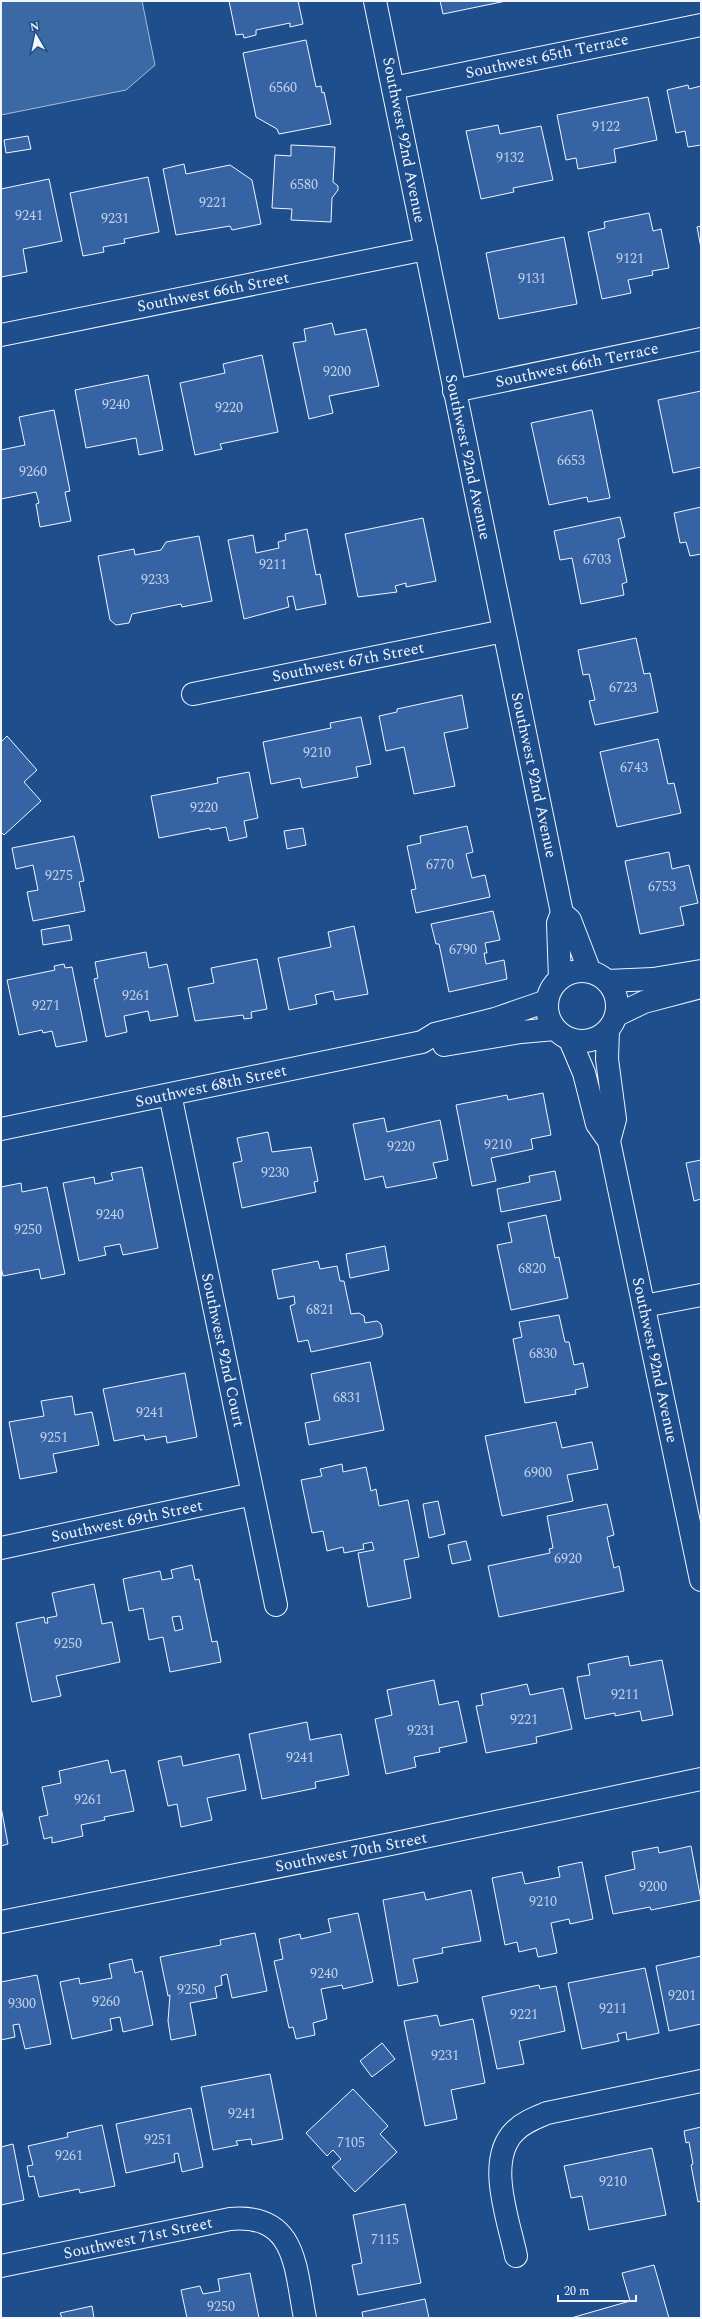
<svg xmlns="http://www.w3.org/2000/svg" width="702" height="2319" viewBox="0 0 702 2319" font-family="Spectral,serif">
	<rect width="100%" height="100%" fill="#1f4e8c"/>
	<path fill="#3b69a3" stroke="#a8bbd7" d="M 1,1 L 142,1 L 155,65 L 126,90 L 1,115 Z"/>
	<path fill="#3563a3" stroke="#f2f6ff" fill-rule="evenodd" d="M 229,1 L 298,1 L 303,24 L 290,27 L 290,23 L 256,30 L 256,35 L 244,38 L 243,34 L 236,35 Z
		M 440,1 L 506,1 L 443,14 Z
		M 306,40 L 316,87 L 321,86 L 322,93 L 324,92 L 331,124 L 279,134 L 277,129 L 256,117 L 243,53 Z
		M 688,85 L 689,89 L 701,86 L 701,145 L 688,147 L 685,131 L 676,133 L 667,90 Z
		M 648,97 L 657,140 L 614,149 L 616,162 L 578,169 L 576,158 L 566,160 L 557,115 Z
		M 498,125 L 500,134 L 541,126 L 553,180 L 513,188 L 514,192 L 481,199 L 466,131 Z
		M 28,136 L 31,149 L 6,153 L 4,140 Z
		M 291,145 L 335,147 L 333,182 L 338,186 L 338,190 L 332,198 L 331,222 L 291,220 L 292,209 L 272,208 L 275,155 L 291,156 Z
		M 184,164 L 186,174 L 230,165 L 252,180 L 261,224 L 232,230 L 230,226 L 176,235 L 163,169 Z
		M 148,177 L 159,232 L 124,239 L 125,243 L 103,247 L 104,252 L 83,256 L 70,193 Z
		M 49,179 L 62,241 L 23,249 L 27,272 L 1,277 L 1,189 Z
		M 649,213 L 653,231 L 661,229 L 669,268 L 652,271 L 653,275 L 628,280 L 631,293 L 602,299 L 588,232 L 605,228 L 604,222 Z
		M 701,226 L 701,248 L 697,227 Z
		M 564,237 L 577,304 L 499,319 L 486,253 Z
		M 332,323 L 335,335 L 366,329 L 379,386 L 329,396 L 333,413 L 309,419 L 293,343 L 306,341 L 304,329 Z
		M 262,355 L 278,432 L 220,444 L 222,449 L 195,455 L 180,383 L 225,373 L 223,364 Z
		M 148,375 L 163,450 L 139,455 L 136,438 L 86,448 L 75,390 Z
		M 701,391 L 701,467 L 673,473 L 658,400 Z
		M 54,410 L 70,491 L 65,492 L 71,521 L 40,527 L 36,504 L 39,503 L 36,492 L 1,499 L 1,450 L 25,445 L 19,417 Z
		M 592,410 L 610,498 L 588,502 L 587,497 L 549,505 L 531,423 Z
		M 701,507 L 701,554 L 690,556 L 686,542 L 680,543 L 674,513 Z
		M 620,517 L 625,537 L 618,539 L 627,582 L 622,584 L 624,595 L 581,604 L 572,558 L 560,560 L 554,531 Z
		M 423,518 L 436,581 L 406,587 L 406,583 L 395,586 L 397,592 L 358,597 L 345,534 Z
		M 307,529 L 316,575 L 320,574 L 326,604 L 296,610 L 293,596 L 287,597 L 289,607 L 244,619 L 228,540 L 253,535 L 256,553 L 279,548 L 278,542 L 286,540 L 285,534 Z
		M 199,536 L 212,601 L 182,607 L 181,604 L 132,614 L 129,623 L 116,625 L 110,620 L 98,556 L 134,549 L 135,555 L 161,550 L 166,542 Z
		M 636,638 L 644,674 L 650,673 L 658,712 L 595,725 L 589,701 L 595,700 L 589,674 L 583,675 L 578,650 Z
		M 462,695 L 468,728 L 444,733 L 455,786 L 414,794 L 404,747 L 386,751 L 379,716 L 397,712 L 397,709 Z
		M 361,717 L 371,764 L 356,767 L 358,777 L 302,788 L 300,778 L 271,784 L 263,742 L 331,728 L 330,723 Z
		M 7,736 L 37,770 L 24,782 L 41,801 L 4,835 L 1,832 L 1,742 Z
		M 658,739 L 668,784 L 674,783 L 681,813 L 617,827 L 600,752 Z
		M 249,772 L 258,818 L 244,821 L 247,837 L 229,841 L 226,827 L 210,830 L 210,828 L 159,838 L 151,796 L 218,783 L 217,778 Z
		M 467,826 L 473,852 L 466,854 L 472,878 L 485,875 L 490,897 L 416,913 L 411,890 L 416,889 L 407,846 L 421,843 L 420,836 Z
		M 303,828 L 306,845 L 287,849 L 284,831 Z
		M 74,836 L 84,881 L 79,882 L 85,911 L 33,921 L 27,892 L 38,890 L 33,865 L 16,869 L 12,848 Z
		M 669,852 L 672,869 L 689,865 L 698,903 L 680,907 L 684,925 L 640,934 L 625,861 Z
		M 493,911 L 500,940 L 485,943 L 487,953 L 484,953 L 486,964 L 504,960 L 507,979 L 449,992 L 439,944 L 436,944 L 431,924 Z
		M 69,925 L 72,940 L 43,945 L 41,930 Z
		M 354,926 L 368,994 L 335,1000 L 333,991 L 315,995 L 317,1004 L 289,1010 L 278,958 L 331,947 L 328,932 Z
		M 146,952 L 149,968 L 167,964 L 178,1016 L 150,1021 L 148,1011 L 124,1016 L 127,1032 L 106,1037 L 94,979 L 98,978 L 95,962 Z
		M 257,959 L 267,1009 L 251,1012 L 252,1018 L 244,1019 L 243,1015 L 195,1021 L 188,988 L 214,983 L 211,968 Z
		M 64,964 L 65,968 L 72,967 L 87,1041 L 56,1047 L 52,1031 L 43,1033 L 42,1030 L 19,1035 L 7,980 L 55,970 L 54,966 Z
		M 543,1093 L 551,1135 L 531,1139 L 533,1149 L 491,1158 L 496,1181 L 472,1186 L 456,1105 L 507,1095 L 508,1100 Z
		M 384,1118 L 387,1132 L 440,1120 L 448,1160 L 433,1163 L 437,1178 L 386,1188 L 383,1176 L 365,1180 L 353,1124 Z
		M 268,1132 L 272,1152 L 311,1147 L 318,1181 L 314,1182 L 316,1192 L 242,1208 L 233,1163 L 242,1161 L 237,1138 Z
		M 701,1160 L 701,1199 L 694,1201 L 686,1163 Z
		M 142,1167 L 158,1248 L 123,1255 L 120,1244 L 104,1247 L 106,1255 L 79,1261 L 63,1183 L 94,1177 L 95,1184 L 113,1180 L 111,1173 Z
		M 555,1171 L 561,1200 L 501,1212 L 497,1189 L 530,1182 L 529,1176 Z
		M 21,1183 L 22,1192 L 47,1187 L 65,1274 L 41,1279 L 39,1269 L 3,1276 L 1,1267 L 1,1187 Z
		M 546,1215 L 555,1258 L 559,1257 L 568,1298 L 511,1310 L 497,1245 L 512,1242 L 508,1223 Z
		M 385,1246 L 389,1270 L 350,1278 L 346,1254 Z
		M 318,1261 L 320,1269 L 337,1266 L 340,1281 L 344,1281 L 351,1314 L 359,1313 L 364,1316 L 365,1323 L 377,1321 L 381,1324 L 383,1334 L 381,1337 L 311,1352 L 308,1340 L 298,1342 L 290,1306 L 295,1304 L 294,1296 L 278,1299 L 272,1270 Z
		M 559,1315 L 565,1342 L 569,1342 L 574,1365 L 583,1363 L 588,1387 L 575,1390 L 576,1394 L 525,1403 L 513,1339 L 522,1337 L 519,1322 Z
		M 370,1362 L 384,1430 L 309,1445 L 305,1423 L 320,1420 L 311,1374 Z
		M 185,1373 L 197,1437 L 167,1443 L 166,1436 L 145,1440 L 144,1435 L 114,1441 L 103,1389 Z
		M 72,1396 L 75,1415 L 92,1412 L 99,1445 L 53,1454 L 57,1472 L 20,1479 L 9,1422 L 44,1416 L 41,1401 Z
		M 556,1422 L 562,1448 L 592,1442 L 598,1469 L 567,1475 L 573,1501 L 502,1516 L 485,1436 Z
		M 342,1464 L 343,1472 L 366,1467 L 371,1491 L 376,1489 L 379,1506 L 408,1500 L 419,1557 L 404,1560 L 411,1598 L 368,1607 L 358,1553 L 374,1550 L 372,1542 L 363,1544 L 364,1549 L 344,1553 L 343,1547 L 327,1551 L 323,1531 L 312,1533 L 301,1480 L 322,1476 L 320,1469 Z
		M 438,1501 L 445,1534 L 429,1538 L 423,1504 Z
		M 607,1504 L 614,1535 L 607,1537 L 614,1568 L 619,1566 L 624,1591 L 499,1617 L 488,1566 L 550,1553 L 549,1549 L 553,1548 L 547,1516 Z
		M 466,1541 L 471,1560 L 452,1564 L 448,1545 Z
		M 192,1565 L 195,1580 L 199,1579 L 212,1642 L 217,1641 L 221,1662 L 170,1672 L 163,1637 L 149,1640 L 143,1608 L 129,1611 L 123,1579 L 160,1571 L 162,1580 L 173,1578 L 171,1570 ZM 180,1616 L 183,1629 L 175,1631 L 172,1617 Z
		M 94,1584 L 102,1624 L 112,1622 L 120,1662 L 56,1676 L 61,1696 L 32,1702 L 16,1623 L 44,1617 L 45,1623 L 48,1623 L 47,1618 L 57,1616 L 52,1593 Z
		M 628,1656 L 630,1666 L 662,1660 L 673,1715 L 642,1721 L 640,1711 L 615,1716 L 615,1713 L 585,1719 L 577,1677 L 590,1675 L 588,1664 Z
		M 434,1680 L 439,1705 L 458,1701 L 467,1742 L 439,1748 L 440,1752 L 414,1757 L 416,1767 L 386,1774 L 375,1719 L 392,1715 L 387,1690 Z
		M 527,1684 L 530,1695 L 563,1688 L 572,1729 L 536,1737 L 537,1743 L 486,1753 L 476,1706 L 483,1705 L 481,1694 Z
		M 307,1722 L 310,1740 L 341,1734 L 349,1775 L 315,1782 L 316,1788 L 262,1799 L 249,1734 Z
		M 239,1754 L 246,1790 L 207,1798 L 212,1820 L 181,1827 L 177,1804 L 168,1806 L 158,1761 L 181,1756 L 183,1766 Z
		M 108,1760 L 111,1773 L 125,1770 L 134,1811 L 104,1817 L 105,1820 L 81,1825 L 83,1836 L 52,1843 L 52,1837 L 44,1839 L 39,1817 L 48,1815 L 42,1787 L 61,1783 L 59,1771 Z
		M 1,1807 L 8,1844 L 1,1846 Z
		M 691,1846 L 701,1900 L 651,1910 L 650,1907 L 613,1914 L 605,1876 L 635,1869 L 632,1852 L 658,1847 L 659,1853 Z
		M 582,1862 L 593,1919 L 570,1924 L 569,1919 L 551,1923 L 557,1953 L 538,1957 L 536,1948 L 519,1952 L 517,1942 L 505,1945 L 492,1878 L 522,1872 L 525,1884 L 560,1877 L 558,1867 Z
		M 471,1890 L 481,1941 L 442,1948 L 443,1953 L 413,1959 L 418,1982 L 398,1986 L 383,1900 L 424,1892 L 426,1900 Z
		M 358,1913 L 373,1982 L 343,1989 L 342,1985 L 321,1989 L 327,2019 L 313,2023 L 315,2035 L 296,2039 L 293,2027 L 289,2028 L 274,1961 L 283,1959 L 279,1939 L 300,1934 L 301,1939 L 331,1932 L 328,1919 Z
		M 255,1933 L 267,1991 L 232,1998 L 227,1974 L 221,1976 L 222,1985 L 215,1987 L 217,1998 L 190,2003 L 196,2035 L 171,2040 L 168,2021 L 170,1995 L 168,1996 L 160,1957 L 221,1945 L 220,1940 Z
		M 701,1956 L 701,2024 L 669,2031 L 656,1966 Z
		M 132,1959 L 135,1973 L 142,1971 L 153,2025 L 123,2032 L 120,2017 L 110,2019 L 112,2030 L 72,2039 L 60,1982 L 79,1978 L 80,1984 L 112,1978 L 109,1964 Z
		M 645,1968 L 659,2033 L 627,2040 L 626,2032 L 617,2034 L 619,2041 L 582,2049 L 568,1983 Z
		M 37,1975 L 51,2044 L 25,2049 L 19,2024 L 13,2025 L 15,2037 L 1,2040 L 1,1982 Z
		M 539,1985 L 540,1989 L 556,1986 L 565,2031 L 519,2041 L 524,2064 L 497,2069 L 482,1997 Z
		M 437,2015 L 440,2026 L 473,2019 L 485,2083 L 451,2090 L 457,2119 L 425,2126 L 404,2021 Z
		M 382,2043 L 395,2059 L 372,2077 L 360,2061 Z
		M 270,2074 L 283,2139 L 252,2145 L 251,2139 L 236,2141 L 238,2145 L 213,2150 L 201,2087 Z
		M 353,2089 L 388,2126 L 380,2134 L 397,2152 L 355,2192 L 332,2167 L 341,2159 L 333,2150 L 327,2156 L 306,2133 Z
		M 191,2108 L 203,2167 L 182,2172 L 178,2153 L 174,2154 L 175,2162 L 126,2173 L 116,2124 Z
		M 102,2125 L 115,2186 L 80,2193 L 79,2189 L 39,2197 L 34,2176 L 29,2177 L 27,2166 L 33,2165 L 28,2146 L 68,2137 L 67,2133 Z
		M 701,2127 L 701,2201 L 698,2202 L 691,2165 L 693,2164 L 689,2142 L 686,2143 L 684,2131 Z
		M 13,2144 L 24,2200 L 1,2205 L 1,2147 Z
		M 652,2148 L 666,2215 L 589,2230 L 582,2196 L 571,2198 L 564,2166 Z
		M 405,2204 L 421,2283 L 358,2295 L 352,2265 L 362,2263 L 353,2215 Z
		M 654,2265 L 669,2318 L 571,2318 L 630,2301 L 622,2273 Z
		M 250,2273 L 259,2318 L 187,2318 L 181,2290 L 200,2286 L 203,2294 L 220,2291 L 218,2279 Z
		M 425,2299 L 429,2318 L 363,2318 L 362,2312 Z
		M 92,2306 L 94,2318 L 62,2318 L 60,2313 Z"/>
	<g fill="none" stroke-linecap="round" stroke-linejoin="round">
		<g stroke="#f2f6ff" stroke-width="24">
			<path id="street" d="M 393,88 L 701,25
				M 1,335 L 426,249
				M 454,391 L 701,339
				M 193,694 L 504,631
				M 607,981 L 653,979 L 701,971
				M 617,1015 L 644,1002 L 701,987
				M 444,1045 L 521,1032 L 555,1029
				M 170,1094 L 276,1605
				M 1,1129 L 422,1042 L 435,1034 L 495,1019 L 547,1001
				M 644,1306 L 701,1295
				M 1,1548 L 253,1494
				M 1,1922 L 391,1844 L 701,1779
				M 516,2256 C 509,2221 485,2160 515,2131 C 524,2122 535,2118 547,2113 L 701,2081
				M 1,2266 L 230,2219 C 297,2213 295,2268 305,2318"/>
		</g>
		<g stroke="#f2f6ff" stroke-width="24">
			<path id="secondary" d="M 375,1 L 562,913 L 558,923 L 560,979
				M 562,913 L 570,920 L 590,972
				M547 1006a35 35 0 1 1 70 0a35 35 0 1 1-70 0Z
				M 608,1030 L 607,1059 L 615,1119 L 609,1141
				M 570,1040 L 584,1073 L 597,1124 L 609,1141 L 701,1580"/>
		</g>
		<use href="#street" stroke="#1f4e8c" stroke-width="22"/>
		<use href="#secondary" stroke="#1f4e8c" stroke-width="22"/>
	</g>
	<g text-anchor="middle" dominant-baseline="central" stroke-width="3" stroke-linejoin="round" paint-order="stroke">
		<g font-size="14" fill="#c3d1e8">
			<text x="283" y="87">6560</text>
			<text x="606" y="126">9122</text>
			<text x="510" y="157">9132</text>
			<text x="304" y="184">6580</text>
			<text x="213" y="202">9221</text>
			<text x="29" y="215">9241</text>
			<text x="115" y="218">9231</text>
			<text x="630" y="258">9121</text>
			<text x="532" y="278">9131</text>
			<text x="337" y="371">9200</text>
			<text x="116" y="404">9240</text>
			<text x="229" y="407">9220</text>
			<text x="571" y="460">6653</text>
			<text x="33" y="471">9260</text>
			<text x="597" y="559">6703</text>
			<text x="273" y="564">9211</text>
			<text x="155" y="579">9233</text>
			<text x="623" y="687">6723</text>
			<text x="317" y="752">9210</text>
			<text x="634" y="767">6743</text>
			<text x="204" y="807">9220</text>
			<text x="440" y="864">6770</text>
			<text x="59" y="875">9275</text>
			<text x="662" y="886">6753</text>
			<text x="463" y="949">6790</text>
			<text x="136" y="995">9261</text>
			<text x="46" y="1005">9271</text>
			<text x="498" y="1144">9210</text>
			<text x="401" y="1146">9220</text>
			<text x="275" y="1172">9230</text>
			<text x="110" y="1214">9240</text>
			<text x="28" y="1229">9250</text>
			<text x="532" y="1268">6820</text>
			<text x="320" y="1309">6821</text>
			<text x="543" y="1353">6830</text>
			<text x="347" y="1397">6831</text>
			<text x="150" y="1412">9241</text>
			<text x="54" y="1437">9251</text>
			<text x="538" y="1472">6900</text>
			<text x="568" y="1558">6920</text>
			<text x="68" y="1643">9250</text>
			<text x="625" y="1694">9211</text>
			<text x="524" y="1719">9221</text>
			<text x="421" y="1730">9231</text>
			<text x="300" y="1757">9241</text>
			<text x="88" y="1799">9261</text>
			<text x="653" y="1886">9200</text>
			<text x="543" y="1901">9210</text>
			<text x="324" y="1973">9240</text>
			<text x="191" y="1989">9250</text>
			<text x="682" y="1995">9201</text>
			<text x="106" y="2001">9260</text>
			<text x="22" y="2003">9300</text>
			<text x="613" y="2008">9211</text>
			<text x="524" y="2014">9221</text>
			<text x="445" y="2055">9231</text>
			<text x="242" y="2113">9241</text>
			<text x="158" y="2139">9251</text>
			<text x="351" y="2142">7105</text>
			<text x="69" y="2155">9261</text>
			<text x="613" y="2181">9210</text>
			<text x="385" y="2239">7115</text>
			<text x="221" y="2306">9250</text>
		</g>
		<g font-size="16" fill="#f2f6ff" stroke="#1f4e8c">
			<text transform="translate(547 56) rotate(-12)">Southwest 65th Terrace</text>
			<text transform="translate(404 140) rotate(79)">Southwest 92nd Avenue</text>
			<text transform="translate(213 292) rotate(-11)">Southwest 66th Street</text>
			<text transform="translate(577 365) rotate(-12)">Southwest 66th Terrace</text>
			<text transform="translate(468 457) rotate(78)">Southwest 92nd Avenue</text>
			<text transform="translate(348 662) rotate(-11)">Southwest 67th Street</text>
			<text transform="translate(534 775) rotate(78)">Southwest 92nd Avenue</text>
			<text transform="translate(211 1086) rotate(-12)">Southwest 68th Street</text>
			<text transform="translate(223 1350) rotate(78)">Southwest 92nd Court</text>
			<text transform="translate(655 1360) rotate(78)">Southwest 92nd Avenue</text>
			<text transform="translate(127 1521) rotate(-12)">Southwest 69th Street</text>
			<text transform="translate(351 1852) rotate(-11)">Southwest 70th Street</text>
			<text transform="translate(138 2238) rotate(-12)">Southwest 71st Street</text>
		</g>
	</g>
	<rect width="702" height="2319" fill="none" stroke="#f2f6ff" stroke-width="4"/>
	<g transform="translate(36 36) rotate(351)" stroke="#1f4e8c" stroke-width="3" paint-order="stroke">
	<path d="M0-3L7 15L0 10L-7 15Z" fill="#f2f6ff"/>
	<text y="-6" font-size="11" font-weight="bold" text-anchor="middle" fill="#f2f6ff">N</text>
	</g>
	<path d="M558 2295v6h78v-6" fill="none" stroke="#f2f6ff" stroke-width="2"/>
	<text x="564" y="2295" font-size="12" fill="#f2f6ff" stroke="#1f4e8c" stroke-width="3" paint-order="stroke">20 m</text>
</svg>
